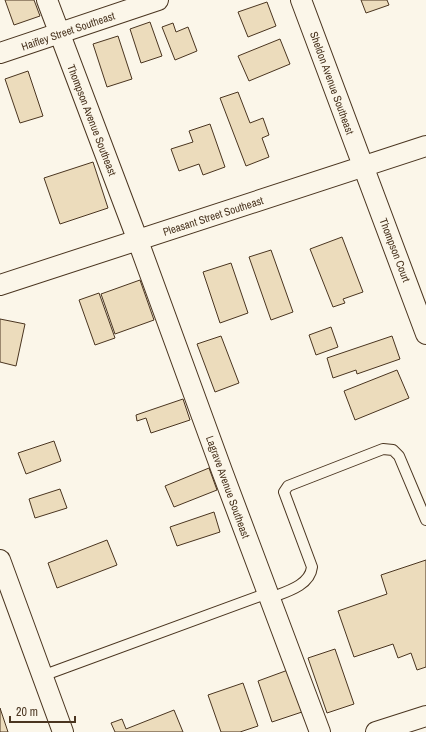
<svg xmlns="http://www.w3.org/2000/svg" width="426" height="732" viewBox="0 0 426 732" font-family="'Archivo Narrow',sans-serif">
	<rect width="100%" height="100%" fill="#fbf6e9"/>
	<path fill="#ecdcbc" stroke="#4a3520" d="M 5,0 L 34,0 L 40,16 L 14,25 Z
		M 361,0 L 387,0 L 389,5 L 366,13 Z
		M 267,2 L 276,26 L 248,37 L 238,12 Z
		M 150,22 L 162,56 L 141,63 L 130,29 Z
		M 173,23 L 176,32 L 188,27 L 197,51 L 175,60 L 162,27 Z
		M 118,36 L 132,79 L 107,87 L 93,44 Z
		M 280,39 L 290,64 L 249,81 L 238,56 Z
		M 28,71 L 43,116 L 20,123 L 5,79 Z
		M 238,92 L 250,123 L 263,118 L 269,135 L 262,138 L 269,157 L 246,166 L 220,98 Z
		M 210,124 L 225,167 L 203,175 L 199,164 L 179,171 L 171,149 L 193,142 L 189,131 Z
		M 93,162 L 108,208 L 60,224 L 44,178 Z
		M 342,237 L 363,292 L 343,299 L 345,303 L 333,307 L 310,249 Z
		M 271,250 L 293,312 L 271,320 L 249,257 Z
		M 231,263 L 248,313 L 220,323 L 203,272 Z
		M 140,280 L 154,320 L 115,334 L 101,294 Z
		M 99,293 L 115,338 L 95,345 L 79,300 Z
		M 0,319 L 25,324 L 16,366 L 0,362 Z
		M 331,327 L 338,347 L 316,355 L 309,335 Z
		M 221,336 L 239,383 L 215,392 L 197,344 Z
		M 392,336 L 400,359 L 357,374 L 356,370 L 333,378 L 327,358 Z
		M 397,370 L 409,398 L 355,420 L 344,391 Z
		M 183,399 L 190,420 L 151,433 L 146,418 L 137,421 L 136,415 Z
		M 54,441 L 61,461 L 26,474 L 18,453 Z
		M 209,468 L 217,490 L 174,507 L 165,486 Z
		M 60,489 L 67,508 L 35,518 L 29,499 Z
		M 214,512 L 220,532 L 177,546 L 170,527 Z
		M 107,540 L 117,565 L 57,588 L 48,563 Z
		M 426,560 L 426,667 L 417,670 L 411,653 L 398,658 L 393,644 L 354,657 L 338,611 L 387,594 L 381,575 Z
		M 335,649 L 354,704 L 327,713 L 308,658 Z
		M 288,670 L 302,712 L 272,722 L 258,681 Z
		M 243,683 L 258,726 L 240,732 L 221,732 L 208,695 Z
		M 0,708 L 8,732 L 0,732 Z
		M 174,710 L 183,732 L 115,732 L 111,723 L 122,719 L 126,729 Z"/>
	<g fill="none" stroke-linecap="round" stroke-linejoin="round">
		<g stroke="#4a3520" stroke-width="12">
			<path id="service" d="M 270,598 C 285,592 310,586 312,567 L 284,492 L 288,486 L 383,449 L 393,450 L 399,456 L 426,520
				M 42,676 L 268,593"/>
		</g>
		<g stroke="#4a3520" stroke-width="22">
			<path id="minor" d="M 47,0 L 138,241 L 222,471 L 320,732
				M 301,0 L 426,334
				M 0,53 L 158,0
				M 0,285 L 426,146
				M 0,560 L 63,732
				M 376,732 L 426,716"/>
		</g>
		<use href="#service" stroke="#fbf6e9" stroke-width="10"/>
		<use href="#minor" stroke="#fbf6e9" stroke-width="20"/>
	</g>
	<g text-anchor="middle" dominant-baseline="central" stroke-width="3" stroke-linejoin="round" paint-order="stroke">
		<g font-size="11" fill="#4a3520" stroke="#fbf6e9">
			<text transform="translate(68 31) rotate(-19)">Haifley Street Southeast</text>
			<text transform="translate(332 83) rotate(70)">Sheldon Avenue Southeast</text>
			<text transform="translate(92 120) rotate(69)">Thompson Avenue Southeast</text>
			<text transform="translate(213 216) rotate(-18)">Pleasant Street Southeast</text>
			<text transform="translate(395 250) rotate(69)">Thompson Court</text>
			<text transform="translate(228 487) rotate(70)">Lagrave Avenue Southeast</text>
		</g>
	</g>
	<path d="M10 716v6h65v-6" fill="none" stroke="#4a3520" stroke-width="2"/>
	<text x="16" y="716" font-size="12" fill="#4a3520" stroke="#fbf6e9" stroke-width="3" paint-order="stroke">20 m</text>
</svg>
